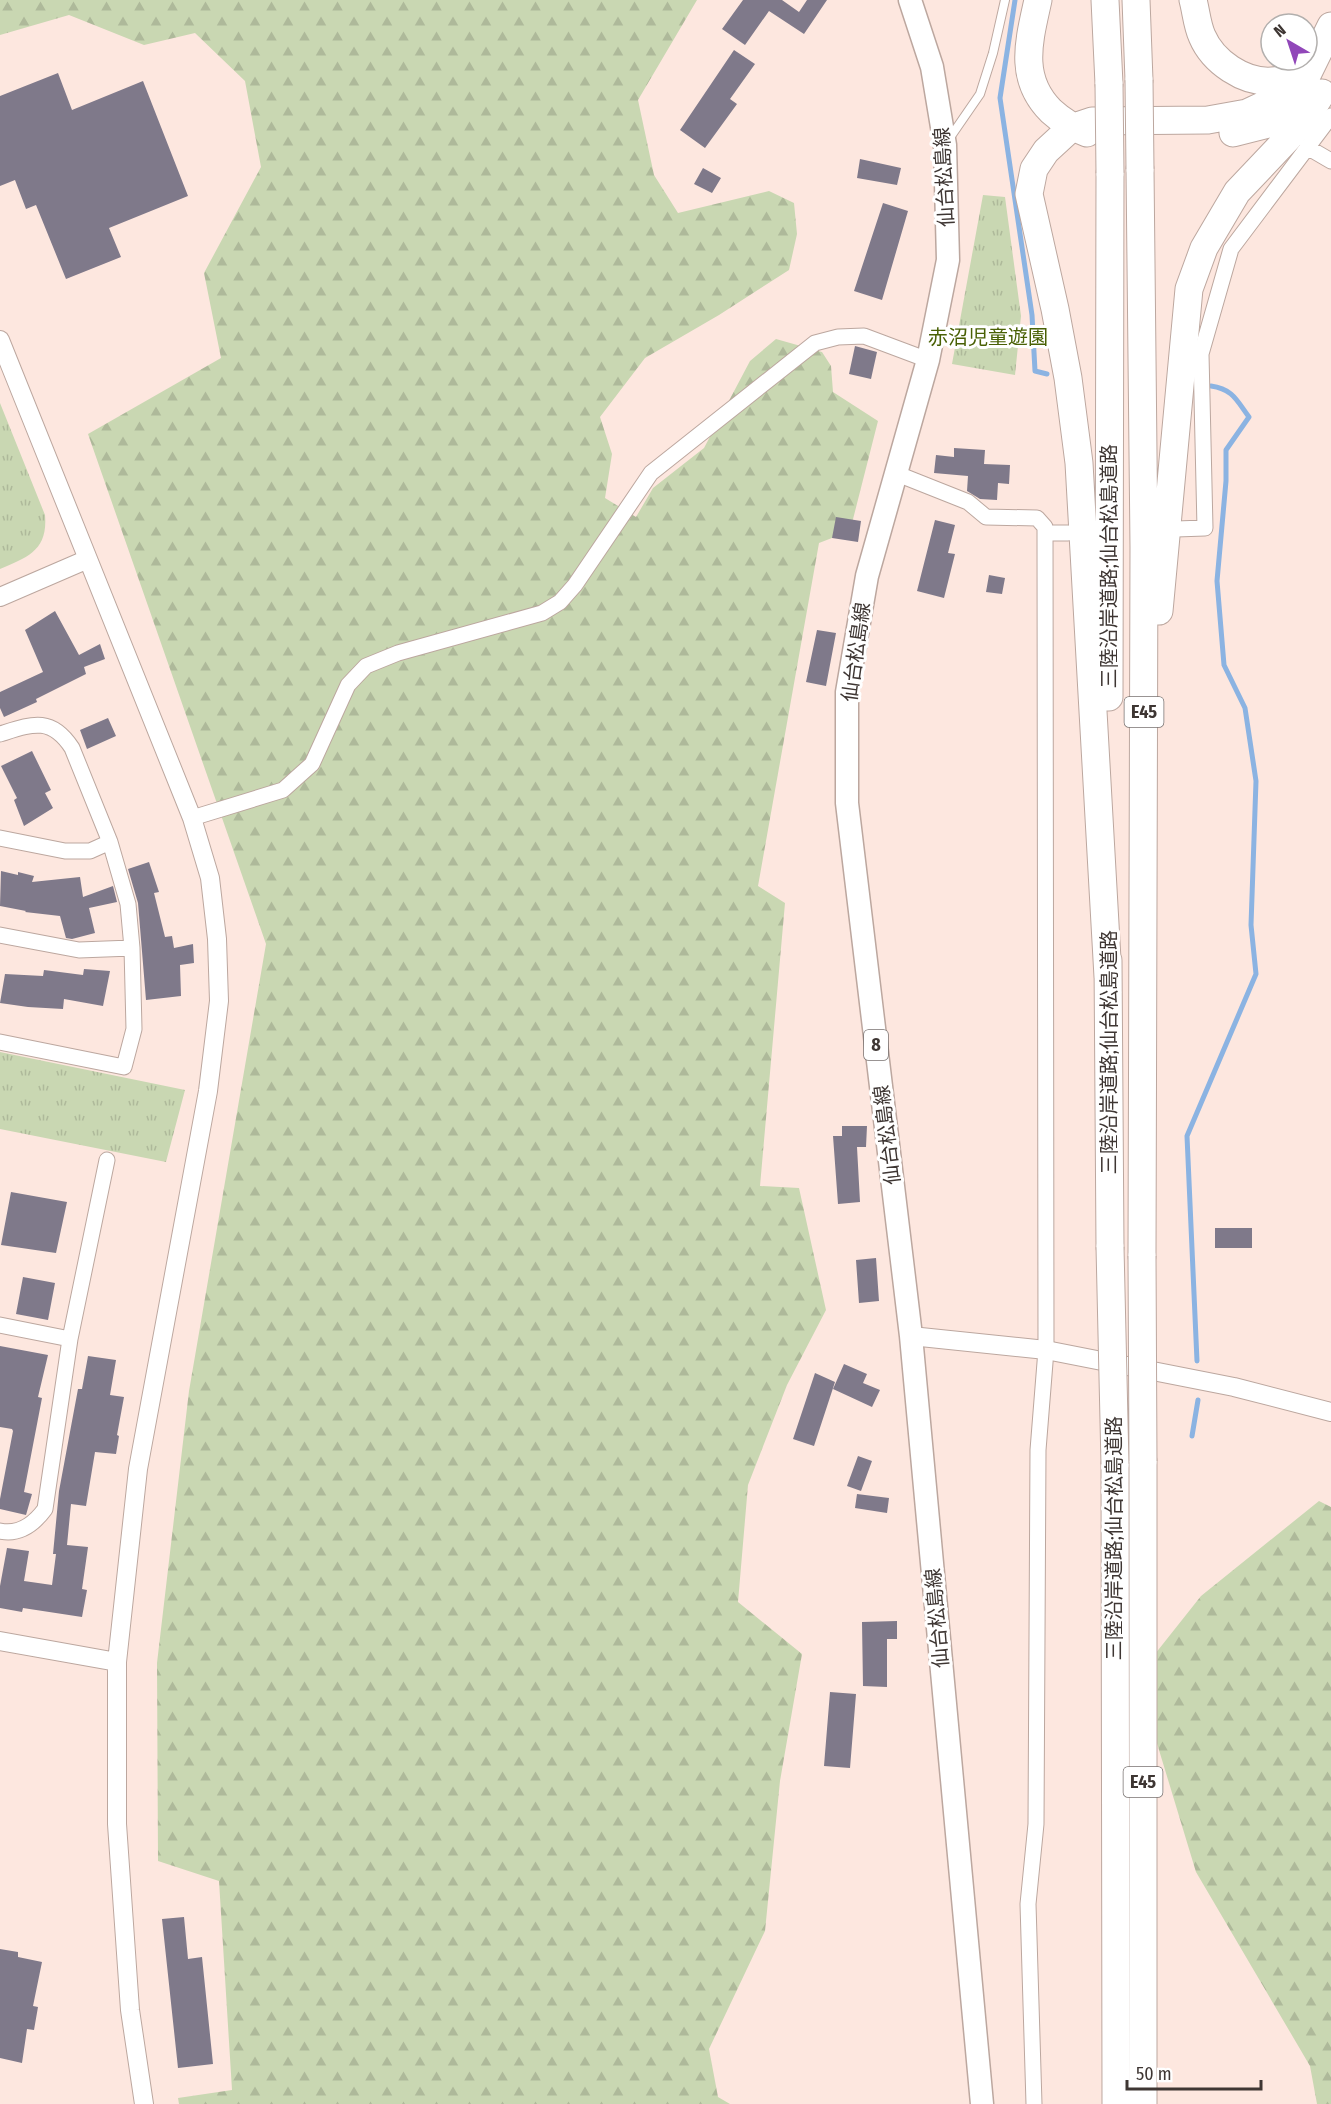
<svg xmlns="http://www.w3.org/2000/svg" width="1331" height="2104" viewBox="0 0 1331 2104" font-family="'Fira Sans Condensed','Noto Sans JP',sans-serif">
	<defs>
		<pattern id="forest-firs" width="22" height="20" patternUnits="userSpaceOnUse" patternTransform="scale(1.5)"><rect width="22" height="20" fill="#c9d7b2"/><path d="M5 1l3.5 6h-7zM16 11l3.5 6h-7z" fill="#aeb99a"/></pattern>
		<pattern id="park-tufts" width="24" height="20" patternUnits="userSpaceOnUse" patternTransform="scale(1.5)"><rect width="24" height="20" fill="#c9d7b2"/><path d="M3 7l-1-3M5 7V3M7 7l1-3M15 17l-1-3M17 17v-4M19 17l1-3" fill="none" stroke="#aeb99a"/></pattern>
	</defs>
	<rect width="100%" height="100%" fill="#fde7df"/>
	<path fill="url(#forest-firs)" d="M 0,0 L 697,0 L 638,100 L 654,175 L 678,213 L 769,191 L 794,203 L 797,234 L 789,270 L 719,315 L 645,358 L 600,417 L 612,454 L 605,498 L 636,517 L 653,488 L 704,448 L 750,361 L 776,339 L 822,352 L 831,366 L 833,392 L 878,421 L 850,531 L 819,543 L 758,886 L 785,903 L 760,1186 L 799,1188 L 826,1310 L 787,1385 L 748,1485 L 738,1602 L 802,1654 L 780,1781 L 765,1931 L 709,2049 L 718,2097 L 730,2104 L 179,2104 L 178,2098 L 232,2090 L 219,1881 L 158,1861 L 157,1663 L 189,1391 L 266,944 L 88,434 L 221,358 L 204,273 L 261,167 L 245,81 L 195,33 L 144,45 L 69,15 L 0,35 Z
		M 1319,1501 L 1331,1507 L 1331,2104 L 1317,2104 L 1310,2066 L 1196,1872 L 1149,1717 L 1155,1654 L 1201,1596 Z"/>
	<path fill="url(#park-tufts)" d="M 983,195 L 1005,197 L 1021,316 L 1015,375 L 952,364 Z
		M 0,403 L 45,515 C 48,550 28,557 0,569 Z
		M 0,1052 L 185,1090 L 166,1162 L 0,1129 Z"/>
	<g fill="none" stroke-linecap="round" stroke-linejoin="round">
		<path stroke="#8bb3e2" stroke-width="5" d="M 1015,0 L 1000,98 L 1032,315 L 1035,371 L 1047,374
			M 1197,1361 L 1187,1136 L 1256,974 L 1251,925 L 1256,781 L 1245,708 L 1224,665 L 1217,581 L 1226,481 L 1226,450 L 1249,417 C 1237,401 1233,389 1211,386
			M 1192,1436 L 1198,1400"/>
	</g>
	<path fill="#7f798a" d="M 743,0 L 782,0 L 799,12 L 807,0 L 827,0 L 804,34 L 769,11 L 745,45 L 722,29 Z
		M 734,50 L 755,64 L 730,99 L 737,104 L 705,148 L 680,130 Z
		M 58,73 L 72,110 L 143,81 L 188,196 L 109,228 L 121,257 L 66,279 L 36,205 L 26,209 L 15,180 L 0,186 L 0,96 Z
		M 860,159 L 901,168 L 897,185 L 857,178 Z
		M 703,168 L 721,178 L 712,193 L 694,184 Z
		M 883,203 L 908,211 L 882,300 L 854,291 Z
		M 855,346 L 877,352 L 871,379 L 849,374 Z
		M 954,448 L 985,450 L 984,464 L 1010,465 L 1009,484 L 998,483 L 997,500 L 980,499 L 967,491 L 968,476 L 934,473 L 936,455 L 954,457 Z
		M 836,517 L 861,521 L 858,542 L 832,538 Z
		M 935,520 L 955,525 L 948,553 L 955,554 L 944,598 L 917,591 Z
		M 989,575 L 1005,578 L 1002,594 L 986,592 Z
		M 55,611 L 79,655 L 100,644 L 105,659 L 84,667 L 86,674 L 36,699 L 37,702 L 4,717 L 0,708 L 0,692 L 43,672 L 25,630 Z
		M 817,630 L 836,633 L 826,686 L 806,682 Z
		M 108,718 L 116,736 L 87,749 L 80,730 Z
		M 32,751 L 51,790 L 45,793 L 53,808 L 24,826 L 14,800 L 17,798 L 1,766 Z
		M 149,862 L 159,892 L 154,893 L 165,937 L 172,936 L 174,948 L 193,944 L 194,963 L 180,965 L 181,996 L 146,1000 L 138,903 L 128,869 Z
		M 1,871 L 18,875 L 18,872 L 34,876 L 32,882 L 80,877 L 83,897 L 113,886 L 117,902 L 89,908 L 95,933 L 72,939 L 66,938 L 60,916 L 25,912 L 26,911 L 0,906 Z
		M 84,969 L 110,971 L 103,1006 L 64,999 L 63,1009 L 28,1007 L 0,1003 L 5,974 L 43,976 L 44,970 L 83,975 Z
		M 842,1126 L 867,1126 L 866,1147 L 857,1147 L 860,1202 L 838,1204 L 833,1136 L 842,1136 Z
		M 11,1192 L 67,1202 L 56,1253 L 1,1245 Z
		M 1215,1228 L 1252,1228 L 1252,1248 L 1215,1248 Z
		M 876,1258 L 879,1301 L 859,1303 L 856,1260 Z
		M 23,1277 L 55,1283 L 48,1320 L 16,1314 Z
		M 0,1346 L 48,1355 L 38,1397 L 42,1398 L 24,1492 L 32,1494 L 26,1515 L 0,1509 L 0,1499 L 13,1431 L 12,1429 L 0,1427 Z
		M 88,1356 L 116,1360 L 110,1395 L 124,1397 L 117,1435 L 119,1436 L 116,1454 L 95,1452 L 86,1506 L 71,1504 L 67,1545 L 88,1547 L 82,1589 L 87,1590 L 82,1617 L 23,1608 L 22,1612 L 0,1608 L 0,1586 L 7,1548 L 29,1551 L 24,1581 L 52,1585 L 56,1554 L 53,1554 L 59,1491 L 78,1389 L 82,1389 Z
		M 844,1364 L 867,1374 L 863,1383 L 880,1390 L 872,1407 L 833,1389 Z
		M 815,1373 L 835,1382 L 814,1446 L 793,1439 Z
		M 858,1456 L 872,1461 L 861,1491 L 847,1486 Z
		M 857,1494 L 889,1498 L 887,1513 L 855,1508 Z
		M 897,1621 L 897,1639 L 887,1639 L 887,1687 L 863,1686 L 862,1622 Z
		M 830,1692 L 856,1694 L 850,1768 L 824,1766 Z
		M 184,1917 L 188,1959 L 202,1957 L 213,2064 L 178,2068 L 162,1919 Z
		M 0,1949 L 18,1952 L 18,1957 L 42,1962 L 33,2006 L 38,2007 L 34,2030 L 27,2029 L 22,2063 L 0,2058 Z"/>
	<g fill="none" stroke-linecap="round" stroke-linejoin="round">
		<g stroke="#bca79f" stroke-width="10">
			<path id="service" d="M 949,139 L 980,94 L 993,53 L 1005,0"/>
		</g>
		<g stroke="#bca79f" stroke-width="17">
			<path id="minor" d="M 1307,147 L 1331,161
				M 895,473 L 968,502 L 986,517 L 1037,518 L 1045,527 L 1046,1350 L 1038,1450 L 1036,1824 L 1028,1904 L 1034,2104
				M 1176,529 L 1205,528 L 1201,354 L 1231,249 L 1331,116
				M 1045,533 L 1068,533
				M 0,734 C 32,724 51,716 72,748 L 110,842 L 128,904 L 132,948 L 134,1029 L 124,1067 L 0,1042
				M 192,818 L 283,790 L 312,764 L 348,685 L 366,666 L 398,653 L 542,613 L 560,602 L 575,585 L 651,473 L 815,343 L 838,337 L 864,336 L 928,360
				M 0,838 L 65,851 L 90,851 L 110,842
				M 0,935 L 79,950 L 132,948
				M 0,1325 L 70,1339
				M 0,1531 C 19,1535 34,1524 45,1509 L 70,1339 L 107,1160"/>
		</g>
		<g stroke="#bca79f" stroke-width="20">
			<path id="tertiary" d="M 0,340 L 192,818 L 210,878 L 217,939 L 219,1001 L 208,1091 L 138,1469 L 117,1662 L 117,1824 L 130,2010 L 144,2104
				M 0,597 L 88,559
				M 911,1336 L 1046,1350 L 1234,1387 L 1331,1412
				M 0,1641 L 117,1662"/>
		</g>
		<g stroke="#bca79f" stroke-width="25">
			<path id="primary" d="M 910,0 L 932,67 L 945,145 L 948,260 L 928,360 L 867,576 L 847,692 L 847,803 L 911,1336 L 982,2104"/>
		</g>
		<g stroke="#bca79f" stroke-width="29">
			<path id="motorway" d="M 1038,0 C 1029,41 1018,78 1051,111 C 1063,122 1073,128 1087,133
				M 1105,0 L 1109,84
				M 1136,0 L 1139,80
				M 1193,0 C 1196,11 1197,25 1202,36 C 1213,62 1244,83 1272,81 C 1283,80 1294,77 1304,75
				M 1233,133 L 1280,121 L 1308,103
				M 1140,169 L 1144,547 L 1142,1256
				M 1159,611 L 1189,289 L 1204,248 L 1237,192 L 1291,135 L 1308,115 L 1322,93
				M 1109,697 L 1110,173
				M 1108,960 L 1110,1247
				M 1108,977 L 1079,463 L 1068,378 L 1055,309 L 1029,194 L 1034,169 L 1046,151 L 1071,128 L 1092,121 L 1208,120 L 1247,113 L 1279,98 L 1307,75 L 1331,26
				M 1115,1464 L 1116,2104
				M 1143,2104 L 1143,1461"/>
		</g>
		<use href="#service" stroke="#fff" stroke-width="8"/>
		<use href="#minor" stroke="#fff" stroke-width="15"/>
		<use href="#tertiary" stroke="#fff" stroke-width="18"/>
		<use href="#primary" stroke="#fff" stroke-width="22"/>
		<use href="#motorway" stroke="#fff" stroke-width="27"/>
		<g stroke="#bca79f" stroke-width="29" stroke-linecap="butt">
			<path id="motorway-bridge" d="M 1139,80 L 1140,169
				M 1109,84 L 1110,173
				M 1110,1247 L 1115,1464
				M 1142,1256 L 1143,1461"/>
		</g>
		<use href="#motorway-bridge" stroke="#fff" stroke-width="27"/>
	</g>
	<g text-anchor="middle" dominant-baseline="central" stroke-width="6" stroke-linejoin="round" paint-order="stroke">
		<g fill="#fff" stroke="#787270" stroke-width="1.5">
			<rect x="1124.5" y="697" width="39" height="30" rx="4.5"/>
			<rect x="864" y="1030" width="24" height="30" rx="4.5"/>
			<rect x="1123.5" y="1767" width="39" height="30" rx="4.5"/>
		</g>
		<g font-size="18" font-weight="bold" fill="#3e3633">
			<text x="1144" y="712">E45</text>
			<text x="876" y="1045">8</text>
			<text x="1143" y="1782">E45</text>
		</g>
		<g font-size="20" fill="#3e3633" stroke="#fff">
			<text transform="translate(944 177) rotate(-93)">仙台松島線</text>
			<text transform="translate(1109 566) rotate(-90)">三陸沿岸道路;仙台松島道路</text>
			<text transform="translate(856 652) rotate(-82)">仙台松島線</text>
			<text transform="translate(1109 1052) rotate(-90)">三陸沿岸道路;仙台松島道路</text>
			<text transform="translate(887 1135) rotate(-97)">仙台松島線</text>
			<text transform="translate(1114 1538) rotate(-90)">三陸沿岸道路;仙台松島道路</text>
			<text transform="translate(937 1618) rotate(-95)">仙台松島線</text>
		</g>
		<g font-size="20" fill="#496005" stroke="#fff">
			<text x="988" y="337">赤沼児童遊園</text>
		</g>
	</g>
	<g transform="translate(1289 42) rotate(321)"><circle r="28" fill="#ffffff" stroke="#b2afad" stroke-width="1.5"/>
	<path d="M0-4.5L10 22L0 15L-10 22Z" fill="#9147b9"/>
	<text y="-9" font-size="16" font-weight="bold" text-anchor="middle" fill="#3e3633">N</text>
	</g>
	<path d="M1127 2080v9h134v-9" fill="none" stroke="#3e3633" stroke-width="3"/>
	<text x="1136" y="2080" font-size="18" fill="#3e3633" stroke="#ffffff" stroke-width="4.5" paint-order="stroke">50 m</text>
</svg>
